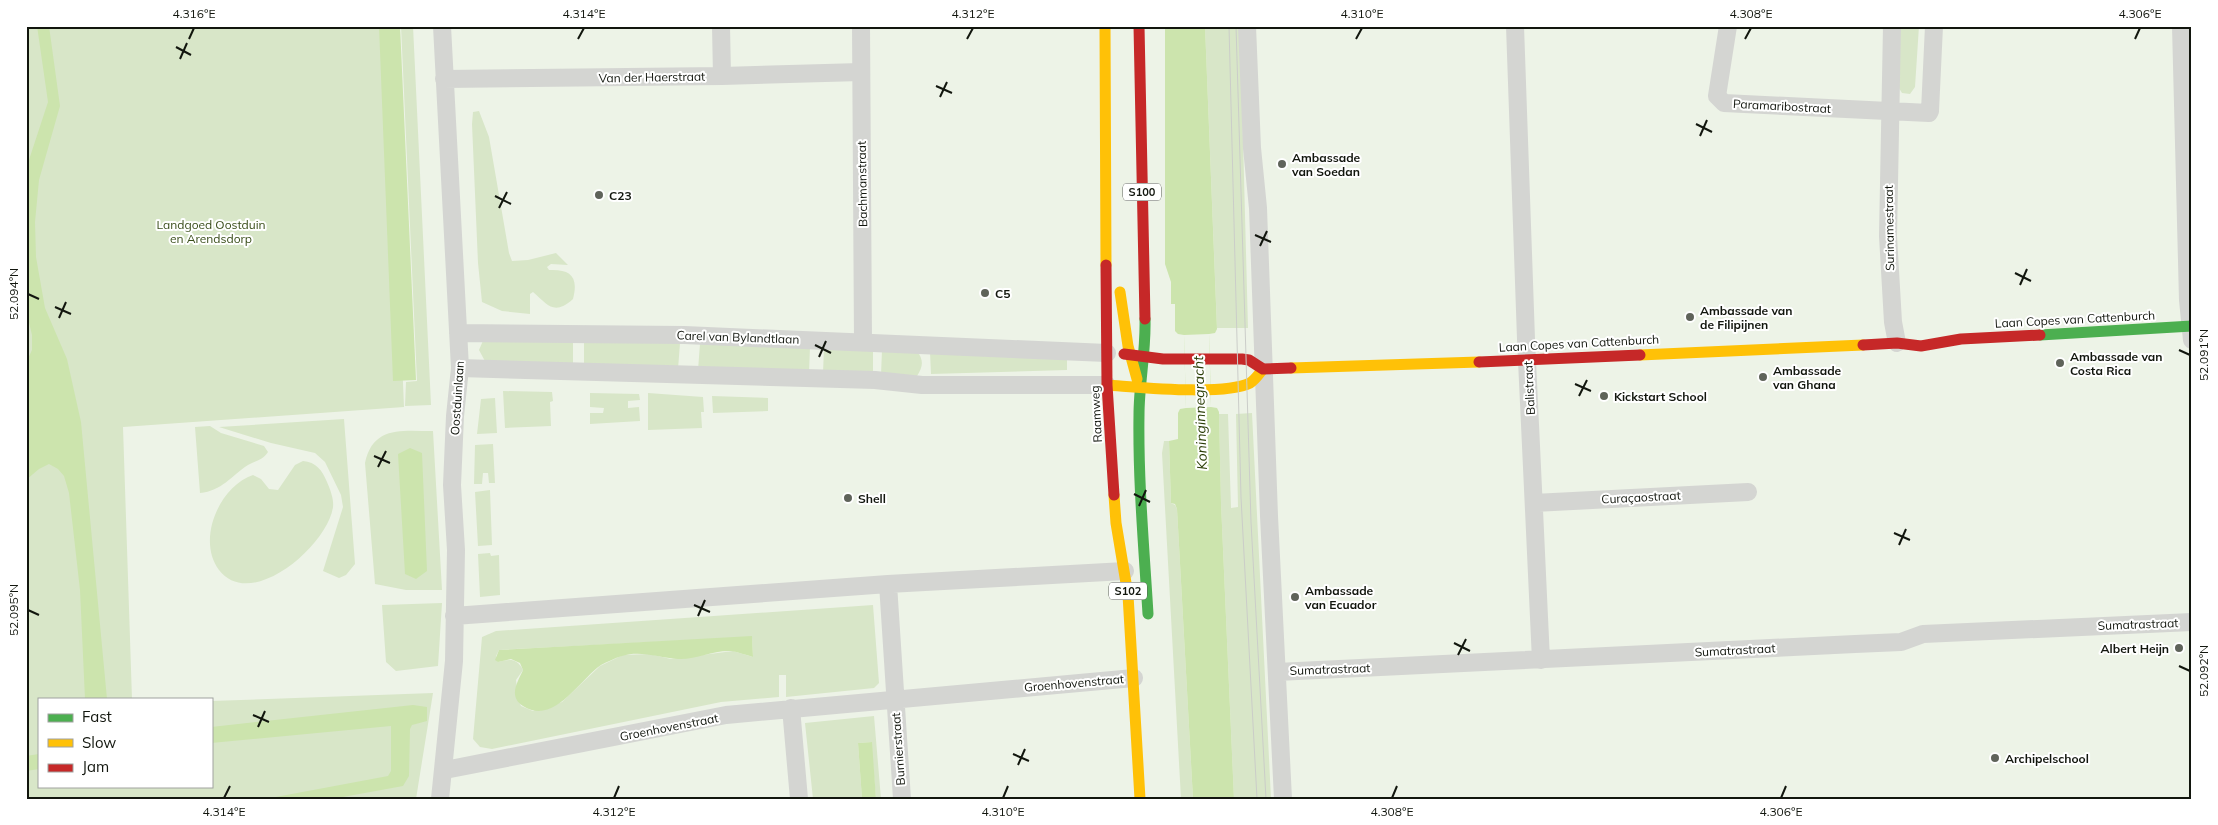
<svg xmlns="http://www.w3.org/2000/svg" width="2218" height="825" viewBox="0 0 2218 825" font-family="Mulish,sans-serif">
	<rect width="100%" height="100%" fill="#edf3e7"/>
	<path fill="#d8e6c8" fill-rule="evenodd" d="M 26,26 L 388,26 L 404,407 L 123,427 L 132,699 L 39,699 L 39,786 L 211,786 L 211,701 L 433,693 L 416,799 L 26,799 Z
		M 401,26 L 413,26 L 431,405 L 405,406 L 406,382 L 417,381 Z
		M 1205,26 L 1240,26 L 1248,328 L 1217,328 Z
		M 1899,26 L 1919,26 L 1915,87 L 1910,94 L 1902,93 L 1897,85 Z
		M 479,111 L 489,137 L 509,253 L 512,261 L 528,260 L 556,253 L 568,265 L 551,264 L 547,267 L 549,270 C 570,269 579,276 573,299 C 554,316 548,305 533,292 L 530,294 L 530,314 L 502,311 L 482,302 L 478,263 L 472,124 L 473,112 Z
		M 485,336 L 573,339 L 573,366 L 486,363 L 479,350 Z
		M 584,340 L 680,343 L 678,369 L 584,366 Z
		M 700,344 L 810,347 L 809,373 L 698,370 Z
		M 824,348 L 873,350 L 873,375 L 823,373 Z
		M 882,350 L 917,351 C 924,360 923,367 917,376 L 881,375 Z
		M 930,352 L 1067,358 L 1067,370 L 931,374 Z
		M 503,391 L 552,392 L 553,401 L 550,402 L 551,426 L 505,428 Z
		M 590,393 L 639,394 L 640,400 L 628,401 L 628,408 L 639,407 L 640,421 L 590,424 L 590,413 L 603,413 L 604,408 L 590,407 Z
		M 648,393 L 703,397 L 704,412 L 701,412 L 702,428 L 648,430 Z
		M 712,396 L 768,398 L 768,411 L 713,413 Z
		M 495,398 L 497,433 L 477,434 L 481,399 Z
		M 1252,413 L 1271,799 L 1234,799 L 1221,503 L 1219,414 L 1228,414 L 1231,508 L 1238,507 L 1236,414 Z
		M 344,419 L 355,564 L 346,575 L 339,578 L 323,571 L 343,507 L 341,495 L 325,462 L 315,453 L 271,443 L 219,427 Z
		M 210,426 L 221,433 L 264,446 L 268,452 C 263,460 255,461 248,465 C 231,476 222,491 200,493 L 195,427 Z
		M 433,431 L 442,590 L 406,590 L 375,584 L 365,463 C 373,425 403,431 433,431 Z
		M 1164,441 L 1169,441 L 1171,503 L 1175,505 L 1177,509 L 1193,799 L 1181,799 L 1162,453 Z
		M 493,444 L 495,483 L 489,483 L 488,473 L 483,473 L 482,484 L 474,484 L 475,445 Z
		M 303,461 C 316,462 322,470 327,482 C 330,489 334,499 333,507 C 328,545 251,612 219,570 C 196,539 220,486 253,475 L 261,479 L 269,489 L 278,490 L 295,465 Z
		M 490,490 L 492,545 L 478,546 L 475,492 Z
		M 490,553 L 491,556 L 499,555 L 500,595 L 480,597 L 478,554 Z
		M 442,603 L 438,666 L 396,671 L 386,662 L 382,605 Z
		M 873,605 L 879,683 L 874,688 L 786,697 L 786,675 L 779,675 L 779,697 L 721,702 L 492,749 L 480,747 L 473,739 L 482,637 L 496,631 ZM 752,637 L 753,657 L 733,651 L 671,659 L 649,654 L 623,655 L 600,666 L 562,702 L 533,711 L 521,706 L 518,699 L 516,680 L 523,670 C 517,658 510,659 498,662 L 496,656 L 499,650 L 515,649 Z
		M 874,716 L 881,799 L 876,799 L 871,742 L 858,743 L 862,799 L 813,799 L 805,723 Z"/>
	<path fill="#cce4ad" d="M 37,26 L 49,26 L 60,106 L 39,180 L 35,222 L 36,257 L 45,308 L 67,359 L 81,422 L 107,699 L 85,699 L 80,590 L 69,493 L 64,476 L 58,469 L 49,464 L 39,469 L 26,480 L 26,363 L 32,350 L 32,335 L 26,310 L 26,169 L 48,102 Z
		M 379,26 L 400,26 L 416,380 L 393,381 Z
		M 1165,26 L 1205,26 L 1217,329 L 1215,333 L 1209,334 L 1211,399 L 1211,407 L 1217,408 L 1219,412 L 1221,503 L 1234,799 L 1193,799 L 1177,509 L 1175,504 L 1171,503 L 1169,441 L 1178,439 L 1178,413 L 1180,409 L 1186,408 L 1184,335 L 1178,334 L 1175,331 L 1175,304 L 1171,304 L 1171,282 L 1165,264 Z
		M 410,448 L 422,453 L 427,571 L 416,579 L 405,574 L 398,454 Z
		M 752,636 L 753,657 C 746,655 738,652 731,651 C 713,650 696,660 678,659 C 659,658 641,650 622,656 C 615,658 607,662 601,665 C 579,680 554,726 523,706 C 507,696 519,680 523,670 L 520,663 L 511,659 L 498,662 L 495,660 L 499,650 Z
		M 413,705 L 427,707 L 427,721 L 412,725 L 410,729 L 409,776 L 403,786 L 332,799 L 265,799 L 388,776 L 391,771 L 391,726 L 211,743 L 211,727 Z
		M 872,742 L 876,799 L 862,799 L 858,743 Z
		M 39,754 L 39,769 L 26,771 L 26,756 Z"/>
	<path fill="#edf3e7" d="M 1209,334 L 1211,407 L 1186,408 L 1184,335 Z"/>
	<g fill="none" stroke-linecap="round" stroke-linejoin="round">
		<path stroke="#d4d5d2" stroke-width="18" d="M 721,26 L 722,76
			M 861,26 L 863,341
			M 1247,26 L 1252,148 L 1258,208 L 1269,516 L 1283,799
			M 1515,26 L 1526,339 L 1541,660
			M 1728,26 L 1717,96 L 1724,103 L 1929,113 L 1930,111 L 1934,26
			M 1892,26 L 1888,236 L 1893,322 L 1897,343
			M 2181,26 L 2188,300 L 2192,340
			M 444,79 L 722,76 L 861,72
			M 458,333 L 684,335 L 1107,353
			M 460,368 L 875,380 L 922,385 L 1107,385
			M 1534,503 L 1748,492
			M 888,584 L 902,799
			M 454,616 L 888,584 L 1125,571
			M 1277,672 L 1855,644 L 1901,642 L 1923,634 L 2192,622
			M 791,708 L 799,799
			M 445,770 L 726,715 L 1134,678
			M 440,799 L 454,661 L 456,550 L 452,485 L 455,416 L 460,368 L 442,26"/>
		<path stroke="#4caf50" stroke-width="11" d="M 1145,319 C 1146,352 1139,383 1139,415 C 1138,481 1144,548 1148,614
			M 2040,335 L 2192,326"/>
		<path stroke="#ffc107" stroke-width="11" d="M 1105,26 L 1106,265
			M 1120,292 L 1128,346 L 1137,379
			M 1640,355 L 1863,345
			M 1291,368 L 1479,362
			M 1107,385 C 1138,387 1224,396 1250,383 C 1255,380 1259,374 1263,369
			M 1114,495 L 1116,523 L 1128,595 L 1140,799"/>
		<path stroke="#c62828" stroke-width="11" d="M 1139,26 L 1145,319
			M 1106,265 L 1107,385 L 1114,495
			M 1863,345 L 1897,343 L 1921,346 L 1961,339 L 2040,335
			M 1124,354 L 1163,359 L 1242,359 L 1249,360 L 1263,369 L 1291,368
			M 1479,362 L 1640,355"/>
		<path stroke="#cbcdc9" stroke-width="1" d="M 1229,26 L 1241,497 L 1257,799
			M 1236,26 L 1251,522 L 1266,799"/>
	</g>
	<path fill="none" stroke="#12160e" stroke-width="2" d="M 189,39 L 194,28M 578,39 L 584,28M 967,39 L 973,28M 1356,39 L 1362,28M 1745,39 L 1751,28M 2135,39 L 2140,28M 176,47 L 191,55M 180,59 L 187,43M 936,86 L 952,93M 940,97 L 947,82M 1696,124 L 1712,132M 1700,136 L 1707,120M 495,196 L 511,204M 499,208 L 507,192M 1255,235 L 1271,242M 1260,246 L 1267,231M 2015,273 L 2031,281M 2020,285 L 2027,269M 28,294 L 39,299M 55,307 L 71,314M 59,318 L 66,302M 815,345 L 831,353M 2179,350 L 2190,355M 819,357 L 826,341M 1575,384 L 1591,391M 1579,396 L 1587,380M 374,456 L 390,463M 378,467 L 386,451M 1134,494 L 1150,502M 1139,506 L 1146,490M 1894,533 L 1910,540M 1899,545 L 1906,529M 694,605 L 710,612M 28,610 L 39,615M 698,616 L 705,600M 1454,643 L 1470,651M 1458,655 L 1466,639M 2179,666 L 2190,671M 253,715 L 269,722M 258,727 L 265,711M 1013,754 L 1029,761M 1018,765 L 1025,749M 224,798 L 230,786M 614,798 L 619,786M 1003,798 L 1008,786M 1392,798 L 1397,786M 1781,798 L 1786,786"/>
	<g fill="#5f635a" stroke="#fff" stroke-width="2">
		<circle cx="1282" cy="164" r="5"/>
		<circle cx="599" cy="195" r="5"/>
		<circle cx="985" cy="293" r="5"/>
		<circle cx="1690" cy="317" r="5"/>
		<circle cx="2060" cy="363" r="5"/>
		<circle cx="1763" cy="377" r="5"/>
		<circle cx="1604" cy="396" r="5"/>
		<circle cx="848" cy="498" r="5"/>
		<circle cx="1295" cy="597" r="5"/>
		<circle cx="2179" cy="648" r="5"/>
		<circle cx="1995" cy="758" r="5"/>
	</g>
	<g text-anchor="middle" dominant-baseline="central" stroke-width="4" stroke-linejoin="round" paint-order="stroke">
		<g fill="#fff" stroke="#595c56" stroke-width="1">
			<rect x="1123" y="183.5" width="38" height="17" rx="4"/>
			<rect x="1109" y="582.5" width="38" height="17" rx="4"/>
		</g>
		<g font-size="11" font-weight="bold" fill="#12160e">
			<text x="1142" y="192">S100</text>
			<text x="1128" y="591">S102</text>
		</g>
		<g font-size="12" fill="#12160e" stroke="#fff">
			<text transform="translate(652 77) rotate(-1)">Van der Haerstraat</text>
			<text transform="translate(1782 106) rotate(3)">Paramaribostraat</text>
			<text transform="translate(862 184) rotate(-91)">Bachmanstraat</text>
			<text transform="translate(1889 228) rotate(-91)">Surinamestraat</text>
			<text transform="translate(2075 319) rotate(-3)">Laan Copes van Cattenburch</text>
			<text transform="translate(738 337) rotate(2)">Carel van Bylandtlaan</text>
			<text transform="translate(1579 343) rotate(-3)">Laan Copes van Cattenburch</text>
			<text transform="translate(1529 388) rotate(-93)">Balistraat</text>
			<text transform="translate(457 398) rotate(-86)">Oostduinlaan</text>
			<text transform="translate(1096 414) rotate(-93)">Raamweg</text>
			<text transform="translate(1641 497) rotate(-3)">Curaçaostraat</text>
			<text transform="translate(2138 624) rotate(-2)">Sumatrastraat</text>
			<text transform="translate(1735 650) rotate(-3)">Sumatrastraat</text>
			<text transform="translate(1330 669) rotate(-2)">Sumatrastraat</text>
			<text transform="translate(1074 683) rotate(-5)">Groenhovenstraat</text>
			<text transform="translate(669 727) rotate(-11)">Groenhovenstraat</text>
			<text transform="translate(898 749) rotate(-94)">Burnierstraat</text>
		</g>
		<g font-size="12" font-weight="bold" fill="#12160e" stroke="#fff" text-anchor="start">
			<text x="1292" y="157">Ambassade<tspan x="1292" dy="14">van Soedan</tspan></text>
			<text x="609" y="195">C23</text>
			<text x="995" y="293">C5</text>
			<text x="1700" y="310">Ambassade van<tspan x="1700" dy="14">de Filipijnen</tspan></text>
			<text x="2070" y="356">Ambassade van<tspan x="2070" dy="14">Costa Rica</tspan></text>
			<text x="1773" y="370">Ambassade<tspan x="1773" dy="14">van Ghana</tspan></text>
			<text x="1614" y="396">Kickstart School</text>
			<text x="858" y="498">Shell</text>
			<text x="1305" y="590">Ambassade<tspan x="1305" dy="14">van Ecuador</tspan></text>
			<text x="2169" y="648" text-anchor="end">Albert Heijn</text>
			<text x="2005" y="758">Archipelschool</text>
		</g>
		<g font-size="12" fill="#394d19" stroke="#fff">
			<text x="211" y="224">Landgoed Oostduin<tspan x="211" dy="14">en Arendsdorp</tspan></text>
		</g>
		<g font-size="14" font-style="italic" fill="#2b3e07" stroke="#fff">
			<text transform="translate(1200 413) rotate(-92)">Koninginnegracht</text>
		</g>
	</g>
	<rect width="2218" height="825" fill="none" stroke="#ffffff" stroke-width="55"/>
	<rect x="38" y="698" width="175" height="90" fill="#ffffff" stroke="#a0a29f"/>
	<rect x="48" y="714" width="25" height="8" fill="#4caf50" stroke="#a0a29f"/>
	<text x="82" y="722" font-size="15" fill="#12160e">Fast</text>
	<rect x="48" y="739" width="25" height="8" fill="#ffc107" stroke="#a0a29f"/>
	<text x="82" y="748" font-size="15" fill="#12160e">Slow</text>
	<rect x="48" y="764" width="25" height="8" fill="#c62828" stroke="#a0a29f"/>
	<text x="82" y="772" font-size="15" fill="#12160e">Jam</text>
	<rect x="28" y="28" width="2162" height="770" fill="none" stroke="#12160e" stroke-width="2"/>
	<g font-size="12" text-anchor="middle" fill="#12160e">
		<text x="194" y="18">4.316°E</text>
		<text x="584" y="18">4.314°E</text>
		<text x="973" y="18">4.312°E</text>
		<text x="1362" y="18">4.310°E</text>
		<text x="1751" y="18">4.308°E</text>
		<text x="2140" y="18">4.306°E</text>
		<text transform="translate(14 294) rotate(-90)" y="4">52.094°N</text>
		<text transform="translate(2204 355) rotate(-90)" y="4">52.091°N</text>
		<text transform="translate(14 610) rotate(-90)" y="4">52.095°N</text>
		<text transform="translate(2204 671) rotate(-90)" y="4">52.092°N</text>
		<text x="224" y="816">4.314°E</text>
		<text x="614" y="816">4.312°E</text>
		<text x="1003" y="816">4.310°E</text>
		<text x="1392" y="816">4.308°E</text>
		<text x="1781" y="816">4.306°E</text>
	</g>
</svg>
